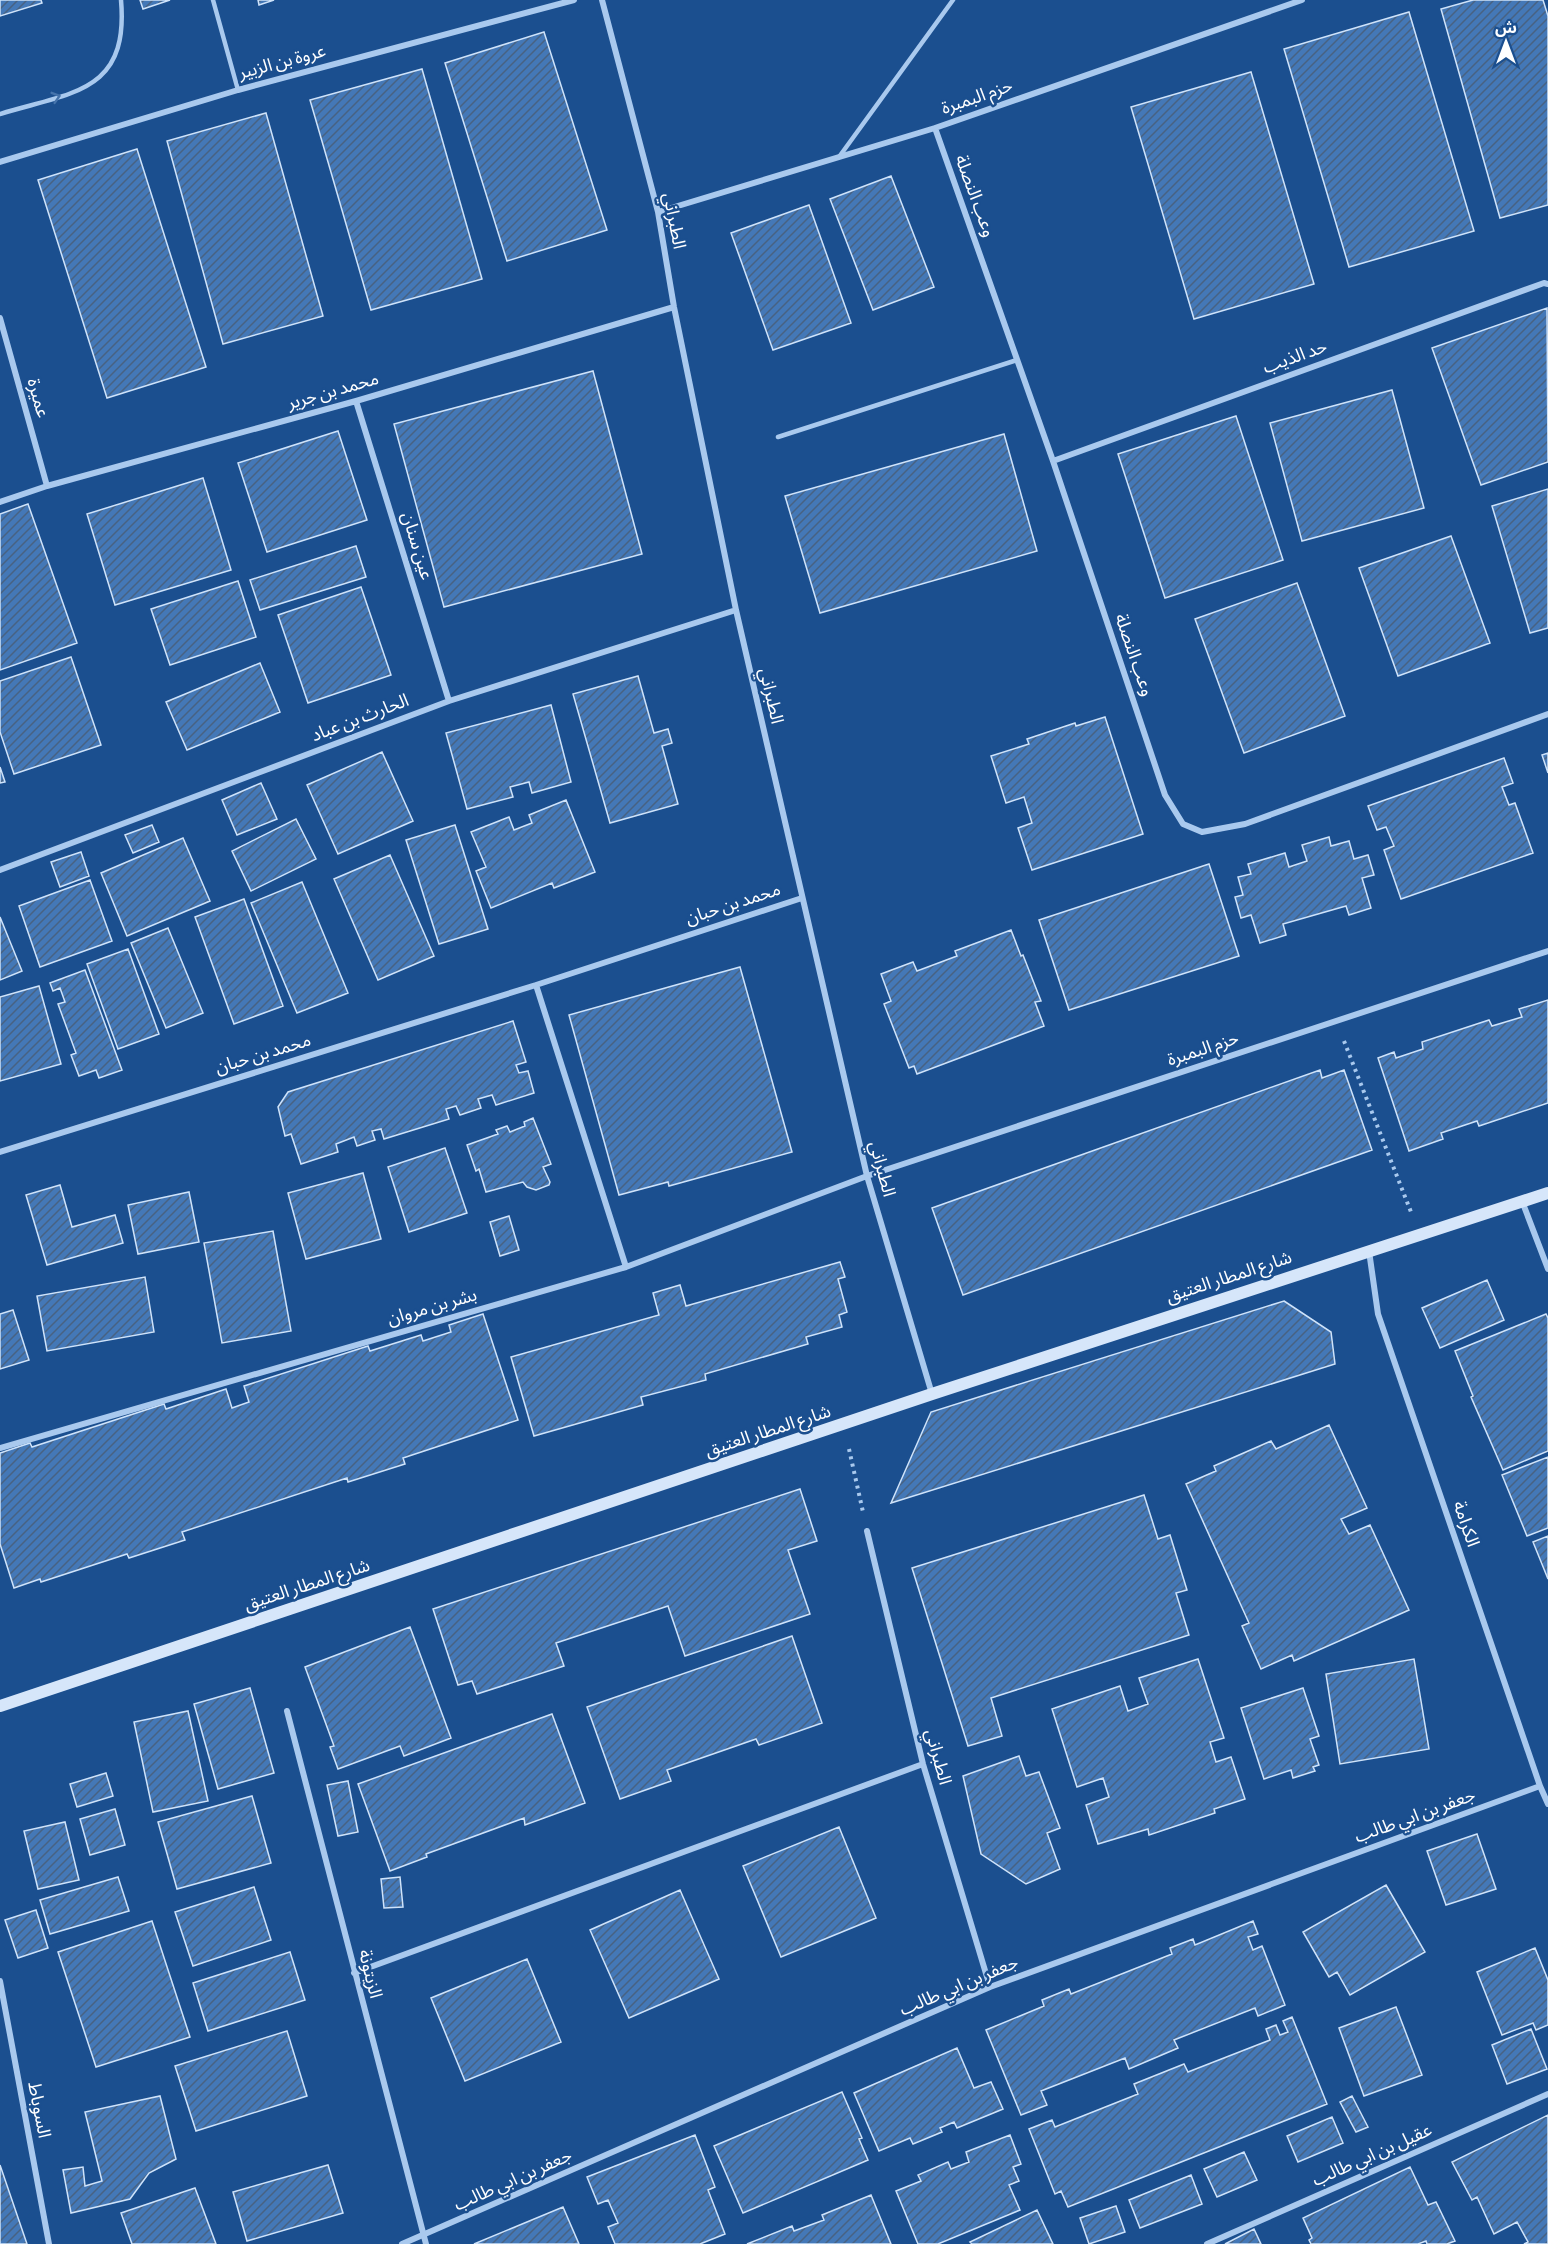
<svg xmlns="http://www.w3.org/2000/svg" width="1548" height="2244" viewBox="0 0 1548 2244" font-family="'Sofia Sans Condensed','Noto Sans Arabic',sans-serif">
	<defs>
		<pattern id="building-hatch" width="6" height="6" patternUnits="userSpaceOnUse" patternTransform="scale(1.5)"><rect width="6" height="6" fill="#4478b7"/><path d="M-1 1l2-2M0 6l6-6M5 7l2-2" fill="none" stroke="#486282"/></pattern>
	</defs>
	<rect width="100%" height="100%" fill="#1b4f8f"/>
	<path fill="url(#building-hatch)" stroke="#cfe3fa" stroke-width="1.5" d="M 0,0 L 41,0 L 42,3 L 0,16 Z
		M 140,0 L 170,0 L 143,9 Z
		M 258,0 L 274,0 L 259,5 Z
		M 1473,0 L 1543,0 L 1548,16 L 1548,205 L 1500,218 L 1441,9 Z
		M 1409,12 L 1474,231 L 1349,267 L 1284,49 Z
		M 544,32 L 607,230 L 507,261 L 445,63 Z
		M 422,69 L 482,279 L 371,310 L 310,100 Z
		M 1251,72 L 1314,284 L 1194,319 L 1131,107 Z
		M 266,113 L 323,316 L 223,344 L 167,141 Z
		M 137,149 L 206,367 L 107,398 L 38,180 Z
		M 891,176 L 934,287 L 873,310 L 830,199 Z
		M 809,205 L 851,323 L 773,350 L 731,233 Z
		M 1547,308 L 1548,462 L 1481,485 L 1432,348 Z
		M 593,371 L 642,554 L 444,607 L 394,424 Z
		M 1392,390 L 1424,508 L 1302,541 L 1270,423 Z
		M 1236,416 L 1283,560 L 1165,598 L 1118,454 Z
		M 338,431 L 367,520 L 267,552 L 238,463 Z
		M 1004,434 L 1037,551 L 820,613 L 785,496 Z
		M 203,478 L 231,570 L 115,605 L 87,514 Z
		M 1548,489 L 1548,628 L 1530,633 L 1492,506 Z
		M 28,504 L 77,643 L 0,670 L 0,514 Z
		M 1451,536 L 1490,643 L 1398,676 L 1359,568 Z
		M 356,546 L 366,577 L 260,610 L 250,580 Z
		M 238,581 L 256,637 L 170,665 L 151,609 Z
		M 1297,583 L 1345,716 L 1244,753 L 1195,619 Z
		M 361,587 L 391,675 L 308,703 L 278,615 Z
		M 71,657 L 101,745 L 14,774 L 0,732 L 0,681 Z
		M 260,663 L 280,712 L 187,750 L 166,702 Z
		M 638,676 L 654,733 L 668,729 L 672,743 L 662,746 L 678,804 L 610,823 L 573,694 Z
		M 551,705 L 571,782 L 532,793 L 529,782 L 510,787 L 513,797 L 467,809 L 446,733 Z
		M 1105,717 L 1143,834 L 1032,870 L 1018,828 L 1032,823 L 1024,797 L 1006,803 L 991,756 L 1029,744 L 1027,739 L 1075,723 L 1076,726 Z
		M 382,752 L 413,821 L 338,854 L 307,785 Z
		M 1548,753 L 1548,773 L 1542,755 Z
		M 1504,758 L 1513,783 L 1502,787 L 1509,805 L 1515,803 L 1533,853 L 1401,899 L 1384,850 L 1394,846 L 1386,827 L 1377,830 L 1368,806 Z
		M 0,767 L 5,782 L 0,783 Z
		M 261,783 L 277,819 L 237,835 L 222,800 Z
		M 566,800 L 595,872 L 554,888 L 552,883 L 491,908 L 476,871 L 486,867 L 471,832 L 509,817 L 514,830 L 532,823 L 529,815 Z
		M 296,819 L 316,859 L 251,891 L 232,851 Z
		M 152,825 L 159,842 L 133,853 L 125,835 Z
		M 455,825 L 488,929 L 439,944 L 406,840 Z
		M 1329,837 L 1331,846 L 1349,841 L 1354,859 L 1368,855 L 1374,875 L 1362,878 L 1371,908 L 1349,915 L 1346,906 L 1283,924 L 1286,935 L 1260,943 L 1251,915 L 1241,918 L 1235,897 L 1243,895 L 1238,877 L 1251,874 L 1248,864 L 1285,853 L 1289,867 L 1307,861 L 1302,845 Z
		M 183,838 L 210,901 L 127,936 L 101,873 Z
		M 81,852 L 89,876 L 60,887 L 51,862 Z
		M 390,855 L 434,956 L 378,980 L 334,879 Z
		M 1209,864 L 1239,956 L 1069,1010 L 1039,920 Z
		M 90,880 L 112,941 L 40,967 L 19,906 Z
		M 302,882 L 348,993 L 297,1013 L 251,903 Z
		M 244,899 L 283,1006 L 234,1024 L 195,917 Z
		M 0,917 L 22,971 L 0,980 Z
		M 168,928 L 203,1013 L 166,1028 L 131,943 Z
		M 1011,930 L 1021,956 L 1023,955 L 1041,1001 L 1035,1002 L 1044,1026 L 917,1074 L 914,1066 L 909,1068 L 884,1004 L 891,1001 L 881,974 L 913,962 L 917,971 L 957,956 L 955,951 Z
		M 128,949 L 159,1034 L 118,1049 L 87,964 Z
		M 740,967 L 792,1152 L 669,1186 L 668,1182 L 619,1195 L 569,1015 Z
		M 85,970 L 122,1070 L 99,1078 L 96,1070 L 79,1076 L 71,1055 L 76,1053 L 58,1004 L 65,1002 L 60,988 L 53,991 L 50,983 Z
		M 39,986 L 61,1064 L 0,1081 L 0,997 Z
		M 1548,1000 L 1548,1103 L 1479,1126 L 1477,1121 L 1441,1133 L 1443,1139 L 1409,1151 L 1378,1058 L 1394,1052 L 1396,1058 L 1423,1049 L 1422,1042 L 1489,1020 L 1492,1026 L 1522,1017 L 1519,1009 Z
		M 513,1021 L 526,1062 L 516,1065 L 519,1073 L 528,1071 L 534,1093 L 496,1105 L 492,1095 L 478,1099 L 481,1108 L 460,1115 L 456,1106 L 446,1109 L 449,1119 L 384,1139 L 381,1129 L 372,1131 L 375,1140 L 357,1146 L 354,1137 L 336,1144 L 338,1152 L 301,1164 L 291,1134 L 285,1136 L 278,1107 L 288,1092 Z
		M 1320,1070 L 1322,1078 L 1344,1070 L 1372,1150 L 963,1295 L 932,1208 Z
		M 533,1118 L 551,1164 L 543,1167 L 550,1182 L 549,1185 L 536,1190 L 527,1187 L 523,1182 L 486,1192 L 479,1169 L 476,1171 L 467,1145 L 498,1134 L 496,1130 L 507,1126 L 510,1132 L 525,1126 L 524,1122 Z
		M 445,1148 L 467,1213 L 409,1232 L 388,1167 Z
		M 363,1173 L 381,1239 L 306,1259 L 288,1193 Z
		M 60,1185 L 72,1227 L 115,1215 L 123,1243 L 47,1265 L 26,1195 Z
		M 189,1192 L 199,1242 L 138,1254 L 128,1205 Z
		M 509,1216 L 519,1250 L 500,1256 L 490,1222 Z
		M 273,1231 L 291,1331 L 222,1343 L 204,1243 Z
		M 840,1262 L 845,1277 L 838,1279 L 847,1312 L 839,1315 L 842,1327 L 806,1337 L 808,1344 L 705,1374 L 706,1380 L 641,1397 L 643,1405 L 534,1436 L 511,1357 L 659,1315 L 653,1293 L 680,1285 L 686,1306 Z
		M 145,1277 L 154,1332 L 47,1351 L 37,1296 Z
		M 1487,1280 L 1504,1320 L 1440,1348 L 1422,1308 Z
		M 1284,1301 L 1331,1332 L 1335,1364 L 891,1503 L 931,1412 Z
		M 13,1310 L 29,1360 L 0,1369 L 0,1314 Z
		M 483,1314 L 518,1420 L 403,1458 L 405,1464 L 348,1482 L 347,1478 L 182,1532 L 185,1540 L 129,1558 L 127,1554 L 41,1582 L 40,1579 L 14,1588 L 0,1544 L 0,1453 L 30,1443 L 32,1447 L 164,1404 L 166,1409 L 226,1389 L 232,1408 L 249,1402 L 244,1386 L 368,1346 L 370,1351 L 421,1335 L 423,1341 L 451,1332 L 449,1325 Z
		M 1546,1314 L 1548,1318 L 1548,1451 L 1503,1470 L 1471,1397 L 1473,1396 L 1455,1351 Z
		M 1329,1425 L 1367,1508 L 1341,1519 L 1349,1534 L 1370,1525 L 1409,1610 L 1294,1661 L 1292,1655 L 1261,1669 L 1242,1626 L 1249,1623 L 1186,1484 L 1216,1471 L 1214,1466 L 1271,1441 L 1276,1449 Z
		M 1548,1457 L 1548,1528 L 1527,1536 L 1502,1475 Z
		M 800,1489 L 817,1541 L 788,1550 L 810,1614 L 685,1656 L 668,1606 L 556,1643 L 564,1666 L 477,1694 L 472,1681 L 458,1685 L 433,1609 Z
		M 1144,1495 L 1158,1539 L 1170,1535 L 1187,1590 L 1176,1593 L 1189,1635 L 991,1698 L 1002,1736 L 968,1746 L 912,1568 Z
		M 1548,1536 L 1548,1579 L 1533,1542 Z
		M 410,1627 L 451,1738 L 404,1756 L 400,1746 L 338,1769 L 330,1747 L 334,1746 L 305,1667 Z
		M 792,1636 L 822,1723 L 759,1745 L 756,1739 L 667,1770 L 671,1781 L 620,1799 L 587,1707 Z
		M 1198,1659 L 1224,1738 L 1210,1742 L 1216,1762 L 1231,1757 L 1245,1799 L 1214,1809 L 1215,1813 L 1149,1835 L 1148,1829 L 1098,1844 L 1086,1805 L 1109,1797 L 1103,1778 L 1077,1787 L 1052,1709 L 1120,1686 L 1128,1711 L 1148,1704 L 1139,1678 Z
		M 1414,1659 L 1429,1749 L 1340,1764 L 1326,1674 Z
		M 250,1688 L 274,1773 L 218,1789 L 194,1704 Z
		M 1303,1688 L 1319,1736 L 1310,1739 L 1319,1765 L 1313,1767 L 1315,1771 L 1293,1778 L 1291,1770 L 1264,1779 L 1241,1708 Z
		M 188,1711 L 208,1801 L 153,1812 L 134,1722 Z
		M 552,1714 L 585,1803 L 525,1825 L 524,1818 L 426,1854 L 427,1857 L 390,1871 L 358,1784 Z
		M 1019,1756 L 1026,1776 L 1039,1772 L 1060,1828 L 1047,1833 L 1060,1869 L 1026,1884 L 981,1854 L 963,1776 Z
		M 106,1773 L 113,1796 L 77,1807 L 70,1784 Z
		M 348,1781 L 358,1832 L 338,1836 L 327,1785 Z
		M 252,1796 L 271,1863 L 177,1889 L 158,1822 Z
		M 115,1809 L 125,1845 L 90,1855 L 80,1819 Z
		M 65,1822 L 79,1880 L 38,1889 L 24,1831 Z
		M 839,1827 L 876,1918 L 781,1957 L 743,1866 Z
		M 1477,1834 L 1496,1889 L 1446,1905 L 1427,1851 Z
		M 118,1877 L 129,1911 L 50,1934 L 40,1900 Z
		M 400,1877 L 403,1907 L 384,1908 L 381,1879 Z
		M 1386,1885 L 1425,1952 L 1350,1995 L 1337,1972 L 1329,1977 L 1303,1932 Z
		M 254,1887 L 271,1940 L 193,1966 L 175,1912 Z
		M 680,1890 L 719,1979 L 629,2018 L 590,1930 Z
		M 36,1910 L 48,1948 L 18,1958 L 5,1920 Z
		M 152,1921 L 190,2037 L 96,2067 L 58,1952 Z
		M 1253,1921 L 1258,1934 L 1248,1937 L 1253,1950 L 1262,1946 L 1285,2005 L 1258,2016 L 1255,2008 L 1174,2040 L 1178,2048 L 1129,2069 L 1125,2058 L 1041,2091 L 1047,2105 L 1021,2115 L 986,2030 L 1044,2006 L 1042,2000 L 1069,1989 L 1071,1994 L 1172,1954 L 1170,1948 L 1193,1939 L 1195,1945 Z
		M 1535,1948 L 1548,1980 L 1548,2025 L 1536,2030 L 1533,2023 L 1502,2035 L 1477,1972 Z
		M 290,1952 L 305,2000 L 208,2031 L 193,1983 Z
		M 527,1959 L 561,2042 L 465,2081 L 431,1998 Z
		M 1396,2007 L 1422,2075 L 1364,2096 L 1339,2028 Z
		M 1292,2017 L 1327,2104 L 1068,2207 L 1061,2191 L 1055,2194 L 1029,2129 L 1052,2120 L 1055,2127 L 1138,2094 L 1134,2084 L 1184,2064 L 1188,2072 L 1270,2040 L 1266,2029 L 1276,2025 L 1280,2035 L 1288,2032 L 1283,2021 Z
		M 1531,2029 L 1547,2069 L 1507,2084 L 1492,2045 Z
		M 287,2031 L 307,2096 L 196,2131 L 175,2066 Z
		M 957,2048 L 974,2088 L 991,2082 L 1003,2109 L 957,2128 L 954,2122 L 940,2128 L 942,2132 L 913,2144 L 910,2138 L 879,2151 L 854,2093 Z
		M 842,2092 L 862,2138 L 859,2139 L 868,2160 L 743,2213 L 714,2146 Z
		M 160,2096 L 176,2159 L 149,2173 L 130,2199 L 71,2213 L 63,2170 L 83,2167 L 85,2186 L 102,2181 L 85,2112 Z
		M 1352,2096 L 1368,2127 L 1356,2132 L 1340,2102 Z
		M 1548,2115 L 1548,2244 L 1524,2244 L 1528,2242 L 1517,2222 L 1494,2234 L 1477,2197 L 1472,2200 L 1452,2162 Z
		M 1332,2117 L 1343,2143 L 1298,2162 L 1287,2136 Z
		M 695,2135 L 715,2187 L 708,2190 L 725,2234 L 700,2244 L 615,2244 L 608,2227 L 618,2223 L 608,2200 L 598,2204 L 587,2177 Z
		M 1010,2135 L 1021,2164 L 1013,2167 L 1019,2181 L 1009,2185 L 1020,2210 L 938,2244 L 918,2244 L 896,2191 L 921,2181 L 918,2175 L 948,2162 L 951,2169 L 969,2162 L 966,2152 Z
		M 1244,2152 L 1257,2180 L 1217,2197 L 1204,2169 Z
		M 0,2165 L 27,2244 L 0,2244 Z
		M 328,2165 L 343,2213 L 247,2241 L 233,2192 Z
		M 1410,2167 L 1428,2205 L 1436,2202 L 1455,2241 L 1447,2244 L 1427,2244 L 1426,2241 L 1418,2244 L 1311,2244 L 1309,2240 L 1312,2238 L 1303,2218 Z
		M 1191,2175 L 1202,2204 L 1140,2228 L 1129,2200 Z
		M 195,2188 L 216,2244 L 132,2244 L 121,2213 Z
		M 871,2195 L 891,2244 L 747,2244 L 792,2226 L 794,2231 L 824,2220 L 822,2215 Z
		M 1116,2206 L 1125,2232 L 1089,2244 L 1080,2218 Z
		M 563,2207 L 579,2244 L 474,2244 Z
		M 1037,2210 L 1053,2244 L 972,2244 L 970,2242 Z
		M 1254,2229 L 1261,2244 L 1225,2244 Z"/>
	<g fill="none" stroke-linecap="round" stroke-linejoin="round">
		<path stroke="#a9c9ee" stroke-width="4" stroke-dasharray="3 4.5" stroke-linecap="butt" d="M 1344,1041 L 1411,1212
			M 849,1449 L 863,1512"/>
		<path stroke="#a9c9ee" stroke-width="4.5" d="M 213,0 L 238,90
			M 0,114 C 72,92 129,93 121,0
			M 839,157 L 953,0
			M 778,437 L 1017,360"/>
		<path stroke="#a9c9ee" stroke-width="6" d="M 602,0 L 658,212 L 674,307 L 736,610 L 867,1176 L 932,1394
			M 935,128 L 1053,461 L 1165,795 L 1183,824 L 1202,832 L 1245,824 L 1548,714
			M 0,162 L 238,90 L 574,0
			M 658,212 L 935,128 L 1302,0
			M 0,318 L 47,486
			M 356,401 L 449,701
			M 1053,461 L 1544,283 L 1548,284
			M 0,502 L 47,486 L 356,401 L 674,307
			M 0,870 L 449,701 L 736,610
			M 536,985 L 626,1267
			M 0,1152 L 536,985 L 802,898
			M 1522,1201 L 1548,1269
			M 1369,1251 L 1378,1314 L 1540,1786 L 1548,1804
			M 0,1448 L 626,1267 L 867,1176 L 1548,951
			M 867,1531 L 923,1764 L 990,1987
			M 287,1711 L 426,2244
			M 354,1973 L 923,1764
			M 0,1981 L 49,2244
			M 402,2244 L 990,1987 L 1540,1786
			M 1207,2244 L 1548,2094"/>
		<path stroke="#d6e6fa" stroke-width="12" d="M 0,1706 L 932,1394 L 1548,1193"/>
	</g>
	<defs><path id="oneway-chevron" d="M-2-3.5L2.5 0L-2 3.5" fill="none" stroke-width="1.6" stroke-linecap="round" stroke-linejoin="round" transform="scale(1.5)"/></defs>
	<use stroke="#4674ac" href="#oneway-chevron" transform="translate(56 97) rotate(-17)"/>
	<g text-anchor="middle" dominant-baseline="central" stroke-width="5" stroke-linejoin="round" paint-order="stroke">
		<g font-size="18" fill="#fff" stroke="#1b4f8f">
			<text transform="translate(282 62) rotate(-15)">عروة بن الزبير</text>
			<text transform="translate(977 97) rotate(-19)">حزم البمبرة</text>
			<text transform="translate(975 196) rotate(70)">وعب النصلة</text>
			<text transform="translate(674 221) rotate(79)">الطبراني</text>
			<text transform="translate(1295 357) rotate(-20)">حد الذيب</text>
			<text transform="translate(333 391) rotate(-16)">محمد بن جرير</text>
			<text transform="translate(38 398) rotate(74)">عميرة</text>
			<text transform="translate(417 546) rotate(73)">عين سنان</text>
			<text transform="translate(1134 655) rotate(71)">وعب النصلة</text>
			<text transform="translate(771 696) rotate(77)">الطبراني</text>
			<text transform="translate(360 718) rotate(-21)">الحارث بن عباد</text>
			<text transform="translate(733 904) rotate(-18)">محمد بن حبان</text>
			<text transform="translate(1203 1049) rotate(-18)">حزم البمبرة</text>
			<text transform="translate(263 1054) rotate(-17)">محمد بن حبان</text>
			<text transform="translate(882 1169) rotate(75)">الطبراني</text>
			<text transform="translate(1229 1277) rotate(-18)">شارع المطار العتيق</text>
			<text transform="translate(432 1307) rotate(-16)">بشر بن مروان</text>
			<text transform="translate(768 1431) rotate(-18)">شارع المطار العتيق</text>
			<text transform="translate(1466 1524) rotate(71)">الكرامة</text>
			<text transform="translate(307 1585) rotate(-18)">شارع المطار العتيق</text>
			<text transform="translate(938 1757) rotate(75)">الطبراني</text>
			<text transform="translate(1415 1816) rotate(-20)">جعفر بن ابي طالب</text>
			<text transform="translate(370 1974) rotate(76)">الزيتونة</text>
			<text transform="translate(959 1986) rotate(-23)">جعفر بن ابي طالب</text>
			<text transform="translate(39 2110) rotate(79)">السوباط</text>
			<text transform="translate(1372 2155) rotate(-24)">عقيل بن ابي طالب</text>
			<text transform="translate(513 2180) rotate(-24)">جعفر بن ابي طالب</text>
		</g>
	</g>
	<g transform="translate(1506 42)" stroke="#1b4f8f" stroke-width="4.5" paint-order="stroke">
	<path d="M0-4.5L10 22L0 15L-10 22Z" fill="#ffffff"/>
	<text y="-9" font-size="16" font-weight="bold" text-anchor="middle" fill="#ffffff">ش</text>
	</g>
</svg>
